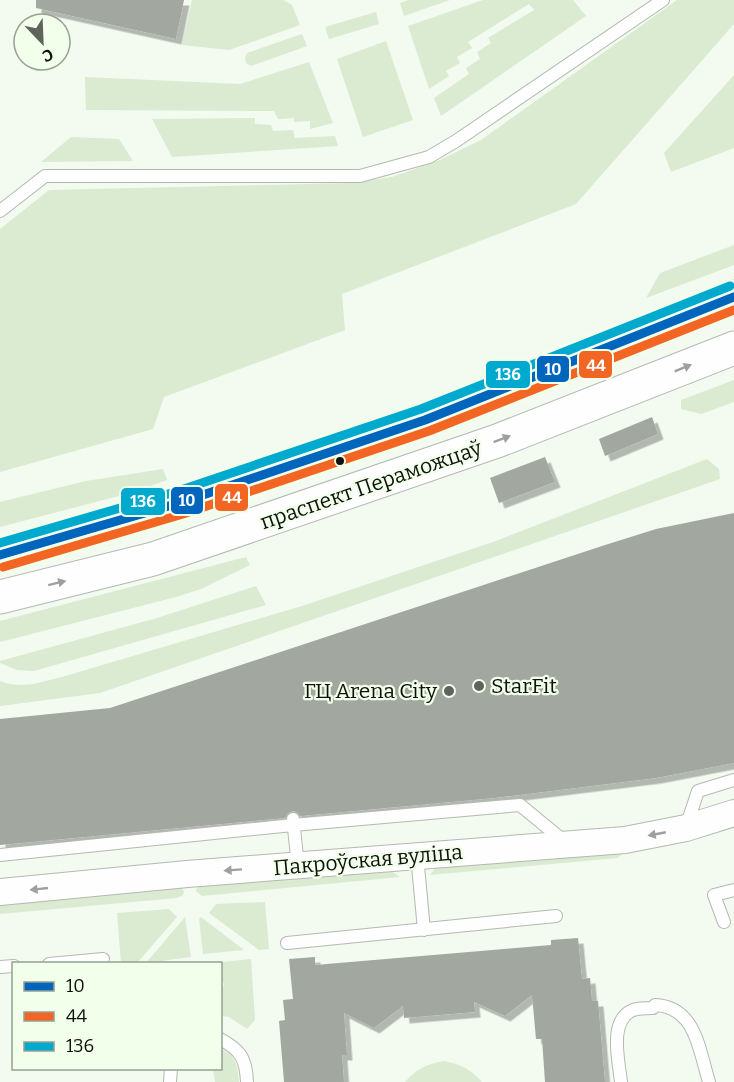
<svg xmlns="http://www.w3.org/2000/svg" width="734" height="1082" viewBox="0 0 734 1082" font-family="Bitter,serif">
	<defs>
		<filter id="shadow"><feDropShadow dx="5.5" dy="5.5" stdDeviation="0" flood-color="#0004"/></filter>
	</defs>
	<rect width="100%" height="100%" fill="#f3faf0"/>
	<path fill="#daebd1" d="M 192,0 L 283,0 L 292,5 L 300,25 L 229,50 L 182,45 Z
		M 409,0 L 450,0 L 404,16 L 400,3 Z
		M 483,0 L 573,0 L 586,16 L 441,116 L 434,98 L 469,74 L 466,68 L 480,59 L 477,52 L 491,43 L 488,38 L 534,10 L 529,4 L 468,42 L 472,48 L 457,57 L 460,63 L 446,71 L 449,76 L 429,89 L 408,26 Z
		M 677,0 L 734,0 L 734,24 L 576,204 L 342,294 L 345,330 L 164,397 L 153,429 L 0,472 L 0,229 L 49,190 L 350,183 L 392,177 L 440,160 L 481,140 Z
		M 376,12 L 379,24 L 329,39 L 325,27 Z
		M 302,34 L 307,46 L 251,66 L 246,63 L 245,58 L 247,53 Z
		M 386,41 L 413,120 L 363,137 L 337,59 Z
		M 309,62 L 333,123 L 310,129 L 310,121 L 294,122 L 294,118 L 278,119 L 274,111 L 86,110 L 85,77 L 240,84 Z
		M 734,75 L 734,148 L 671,172 L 664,153 Z
		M 255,118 L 255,124 L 271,125 L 273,131 L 293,130 L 295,138 L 335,136 L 338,146 L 172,157 L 152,119 Z
		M 71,137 L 119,139 L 133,161 L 41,162 Z
		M 734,245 L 734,265 L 646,298 L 660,273 Z
		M 734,380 L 734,402 L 701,414 L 681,409 L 681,400 Z
		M 707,459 L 719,469 L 720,479 L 100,693 L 0,706 L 0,681 C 24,690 39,682 62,677 L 302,606 L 493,542 Z
		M 163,469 L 167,480 L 130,493 L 0,527 L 0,502 L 86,481 Z
		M 246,557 L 250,565 L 201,589 L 176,597 L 0,642 L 0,621 Z
		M 256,586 L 266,605 L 34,671 L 17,670 L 0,663 L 0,661 L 157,618 Z
		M 619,851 L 622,854 L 618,858 L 430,875 L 436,867 Z
		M 388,869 L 400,877 L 202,896 L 196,891 L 198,884 Z
		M 181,885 L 184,892 L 183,895 L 177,898 L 0,914 L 0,902 Z
		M 265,902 L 269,949 L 259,950 L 209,913 L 216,904 Z
		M 169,909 L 177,917 L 137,963 L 121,963 L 117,913 Z
		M 185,917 L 191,957 L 146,963 Z
		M 201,917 L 244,950 L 203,954 L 199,919 Z
		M 251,959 L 255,1020 L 247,1029 L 229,1017 L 221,1016 L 221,993 L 224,984 L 221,979 L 220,964 L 213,963 Z
		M 221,1049 C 236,1056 238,1066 239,1082 L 215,1082 L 213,1069 L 220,1068 Z
		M 444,1061 C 460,1064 471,1069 482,1082 L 405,1082 C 416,1069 427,1064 444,1061 Z"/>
	<path fill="#a2a7a0" filter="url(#shadow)" d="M 36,0 L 184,0 L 176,39 L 36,8 Z
		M 652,417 L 658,434 L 605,456 L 599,439 Z
		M 545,457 L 555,482 L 499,503 L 490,478 Z
		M 734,513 L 734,763 L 656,778 L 494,798 L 300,816 L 297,812 L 293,811 L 288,813 L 285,818 L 0,845 L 0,719 L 110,708 L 602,546 L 656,529 Z
		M 578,938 L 582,979 L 590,978 L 592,1001 L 598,1001 L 605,1082 L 545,1082 L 542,1039 L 536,1039 L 532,995 L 505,1016 L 474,1002 L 475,1012 L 404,1018 L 403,1006 L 374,1028 L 344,1013 L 347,1055 L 342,1055 L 344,1082 L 284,1082 L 279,1021 L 285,1020 L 283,1000 L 293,999 L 289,959 L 315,957 L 315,965 L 551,945 L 551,940 Z"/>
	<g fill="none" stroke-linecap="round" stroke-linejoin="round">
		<g stroke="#b4b9b2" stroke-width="14">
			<path id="service" d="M 0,211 L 45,176 L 360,176 L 429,157 L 456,141 L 663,0
				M 293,819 L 298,866
				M 686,827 L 698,791 L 734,780
				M 0,855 L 293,825 L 520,805 L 565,842
				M 417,855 L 424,930
				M 724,922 L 714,895 L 734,890
				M 287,943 L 556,916
				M 49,964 L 103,959
				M 0,967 L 14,966
				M 220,1039 C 241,1050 246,1059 247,1082
				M 170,1082 L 171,1068
				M 621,1082 C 619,1062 608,1020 633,1010 C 639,1008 647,1008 653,1008 L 655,1005 C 696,1007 699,1050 709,1082"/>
		</g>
		<g stroke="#b4b9b2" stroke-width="28">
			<path id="minor" d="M 0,892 L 187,874 L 625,840 L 686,828 L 734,813"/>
		</g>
		<g stroke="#b4b9b2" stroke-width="35">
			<path id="primary" d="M 0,555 L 179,503 L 425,420 L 734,297
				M 0,597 L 153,559 L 497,441 L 734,348"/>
		</g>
		<use href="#service" stroke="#fdfefd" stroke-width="12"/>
		<use href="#minor" stroke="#fdfefd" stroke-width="26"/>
		<use href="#primary" stroke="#fdfefd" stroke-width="33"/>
		<g stroke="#f2ffeb" stroke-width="14">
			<path id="bus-1" d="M 0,555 L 179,503 L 425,420 L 734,297"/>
		</g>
		<g stroke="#f2ffeb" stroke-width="14">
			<path id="bus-2" d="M 3,567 L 183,514 L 429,431 L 734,310"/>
		</g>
		<g stroke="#f2ffeb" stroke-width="14">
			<path id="bus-3" d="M 0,543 L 175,492 L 421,409 L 730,286"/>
		</g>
		<use href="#bus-1" stroke="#0065bd" stroke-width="9"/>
		<use href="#bus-2" stroke="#f26522" stroke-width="9"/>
		<use href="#bus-3" stroke="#00a9ce" stroke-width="9"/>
	</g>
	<defs><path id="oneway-solid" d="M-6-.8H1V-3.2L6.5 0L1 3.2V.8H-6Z" transform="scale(1.5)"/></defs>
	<g fill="#9da09d">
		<use href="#oneway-solid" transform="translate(683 368) rotate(-22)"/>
		<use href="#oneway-solid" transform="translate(502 439) rotate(-21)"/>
		<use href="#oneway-solid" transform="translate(57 583) rotate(-14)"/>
		<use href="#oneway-solid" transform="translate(657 834) rotate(169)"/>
		<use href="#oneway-solid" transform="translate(233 870) rotate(176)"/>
		<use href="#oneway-solid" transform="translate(39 889) rotate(174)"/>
	</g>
	<circle fill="#0e120c" stroke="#f2ffeb" stroke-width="2" cx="340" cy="461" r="5"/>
	<g fill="#5e635c" stroke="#f2ffeb" stroke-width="2">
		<circle cx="479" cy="686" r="6"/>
		<circle cx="449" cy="691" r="6"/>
	</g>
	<g text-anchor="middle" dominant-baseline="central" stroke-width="4.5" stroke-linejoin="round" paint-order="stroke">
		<g font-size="21" fill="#0e120c" stroke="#f2ffeb">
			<text transform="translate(371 485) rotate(-19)">праспект Пераможцаў</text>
			<text transform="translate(368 860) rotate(-5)">Пакроўская вуліца</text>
		</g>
		<g font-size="21" fill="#0e120c" stroke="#f2ffeb" text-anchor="start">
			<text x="491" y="686">StarFit</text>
			<text x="437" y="691" text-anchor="end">ГЦ Arena City</text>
		</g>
	</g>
	<g stroke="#f2ffeb" stroke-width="2">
		<rect x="578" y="350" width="35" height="29" rx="6" fill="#f26522"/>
		<rect x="536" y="355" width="34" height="28" rx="6" fill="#0065bd"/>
		<rect x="485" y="360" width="46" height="29" rx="6" fill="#00a9ce"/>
		<rect x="214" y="483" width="35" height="29" rx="6" fill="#f26522"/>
		<rect x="170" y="486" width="34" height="29" rx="6" fill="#0065bd"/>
		<rect x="120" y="487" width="46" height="29" rx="6" fill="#00a9ce"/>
	</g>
	<g font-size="16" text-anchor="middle" font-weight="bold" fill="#fff">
		<text x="596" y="371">44</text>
		<text x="553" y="375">10</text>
		<text x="508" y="380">136</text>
		<text x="232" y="503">44</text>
		<text x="187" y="506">10</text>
		<text x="143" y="507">136</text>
	</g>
	<rect x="12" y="962" width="210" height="108" fill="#f2ffeb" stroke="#97a092" stroke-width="1.5"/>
	<rect x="24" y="982" width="30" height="9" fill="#0065bd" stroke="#97a092" stroke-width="1.5"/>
	<text x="66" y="992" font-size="18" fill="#0e120c">10</text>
	<rect x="24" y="1012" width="30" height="9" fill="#f26522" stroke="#97a092" stroke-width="1.5"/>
	<text x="66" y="1022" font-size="18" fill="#0e120c">44</text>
	<rect x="24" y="1042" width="30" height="9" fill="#00a9ce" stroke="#97a092" stroke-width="1.5"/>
	<text x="66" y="1052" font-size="18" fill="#0e120c">136</text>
	<g transform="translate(42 42) rotate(157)"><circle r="28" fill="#f2ffeb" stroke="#97a092" stroke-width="1.5"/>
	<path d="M0-4.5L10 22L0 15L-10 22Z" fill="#5e635c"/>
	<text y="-9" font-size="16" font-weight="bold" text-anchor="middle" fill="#0e120c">С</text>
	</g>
</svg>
